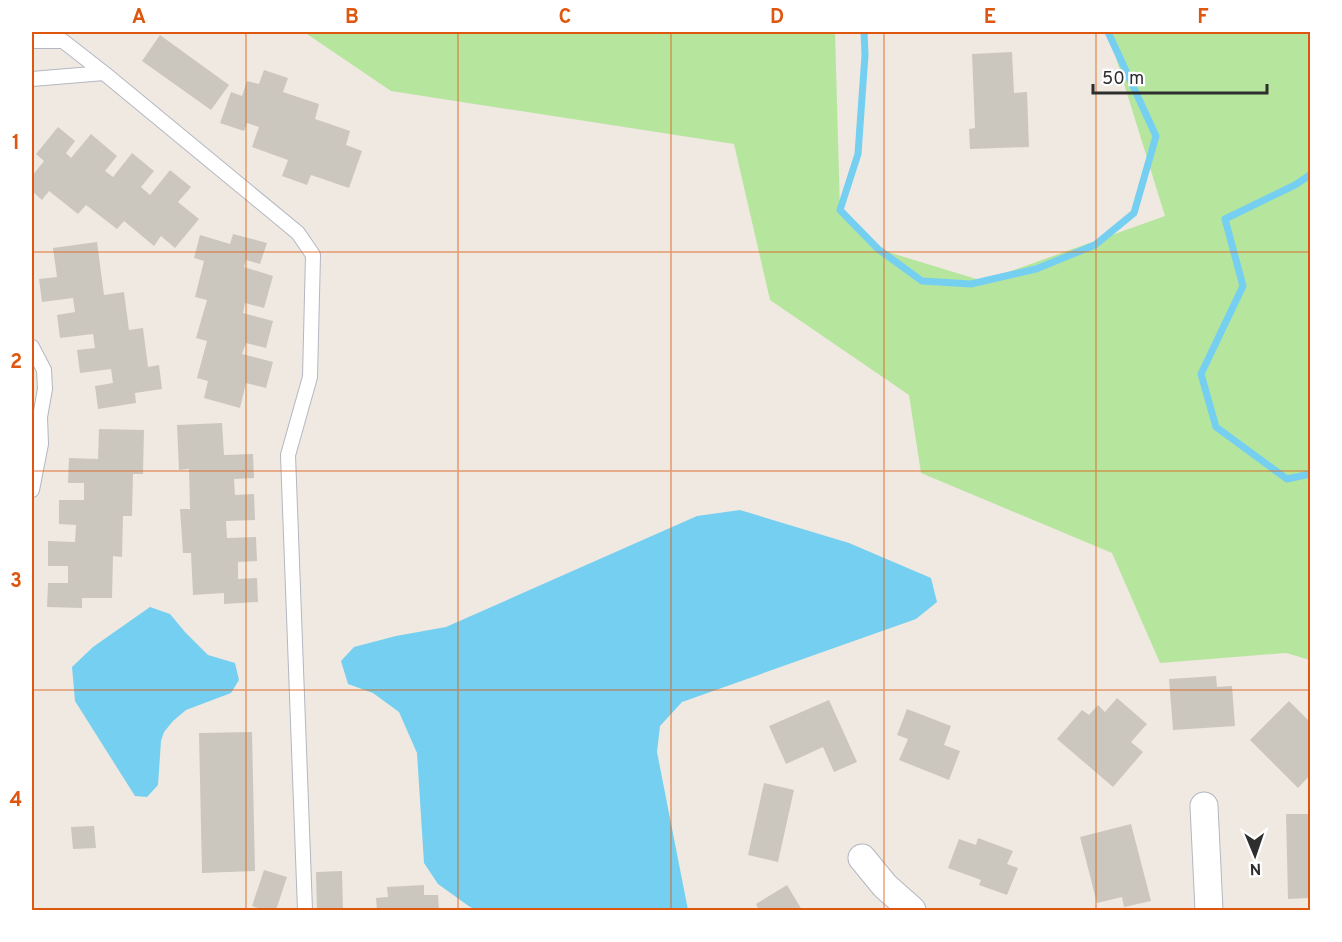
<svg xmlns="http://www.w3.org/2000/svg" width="1342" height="942" viewBox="0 0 1342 942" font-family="Overpass,sans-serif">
	<rect width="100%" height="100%" fill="#efe9e1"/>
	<path fill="#b6e59e" d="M 304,32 L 835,32 L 840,210 L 878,249 L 983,281 L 1165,216 L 1108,32 L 1310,32 L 1310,660 L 1286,653 L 1160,663 L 1112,553 L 921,473 L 909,395 L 770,300 L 734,144 L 391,91 Z"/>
	<path fill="#75cff0" d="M 740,510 L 849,543 L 931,578 L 937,602 L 916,619 L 682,702 L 660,726 L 657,752 L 688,910 L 477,910 L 470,907 L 438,884 L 424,863 L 417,753 L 399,712 L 373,693 L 348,684 L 341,661 L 354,647 L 396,636 L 446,627 L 697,516 Z
		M 150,607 L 170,614 L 185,632 L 208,655 L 235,663 L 239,680 L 231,693 L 186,710 L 173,721 L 164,732 L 161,741 L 158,785 L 147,797 L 135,796 L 75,701 L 72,667 L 93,647 Z"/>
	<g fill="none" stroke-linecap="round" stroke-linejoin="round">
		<path stroke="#75cff0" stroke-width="7" d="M 864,32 L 865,55 L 858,154 L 840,210 L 878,249 L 922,281 L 971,284 L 1036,269 L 1095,245 L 1134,213 L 1156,136 L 1108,32
			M 1310,175 L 1295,185 L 1225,219 L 1243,286 L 1201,374 L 1216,427 L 1287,479 L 1310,474"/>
	</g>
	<path fill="#cbc7bf" d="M 160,35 L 229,85 L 211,110 L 142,61 Z
		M 1012,52 L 1014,93 L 1027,92 L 1029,147 L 970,149 L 969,129 L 975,128 L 972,54 Z
		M 264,70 L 288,78 L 283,92 L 319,104 L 315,119 L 350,131 L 346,145 L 362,151 L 349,188 L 311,175 L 307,185 L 282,176 L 288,160 L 252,147 L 259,127 L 247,123 L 244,131 L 220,123 L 231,92 L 242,96 L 247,81 L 259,84 Z
		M 58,127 L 75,141 L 66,153 L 71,158 L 91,134 L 117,156 L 105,171 L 113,177 L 132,153 L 154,171 L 141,187 L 150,195 L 170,170 L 191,187 L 178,202 L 199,219 L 175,248 L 161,236 L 154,246 L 124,221 L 117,229 L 86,205 L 78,214 L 49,191 L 42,200 L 32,191 L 32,176 L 44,161 L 36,154 Z
		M 233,234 L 267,243 L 260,264 L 246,260 L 244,267 L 273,276 L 264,308 L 245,303 L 243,313 L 273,321 L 266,348 L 246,343 L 242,354 L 273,362 L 266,388 L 246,383 L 240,408 L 204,398 L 208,381 L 197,378 L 207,341 L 196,338 L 207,300 L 195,297 L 204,261 L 194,258 L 200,235 L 230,244 Z
		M 97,242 L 104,295 L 124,292 L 129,330 L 143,328 L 148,367 L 159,365 L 162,389 L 135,393 L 136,403 L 98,409 L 95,386 L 113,383 L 111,369 L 80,373 L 77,350 L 95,348 L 93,334 L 60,338 L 57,315 L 75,312 L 73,298 L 42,302 L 39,279 L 57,277 L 53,248 Z
		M 222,423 L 224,455 L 253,454 L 254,478 L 234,479 L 235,495 L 254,494 L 255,520 L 226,521 L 227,538 L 256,537 L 257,561 L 238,562 L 238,579 L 257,578 L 258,602 L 224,604 L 224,593 L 193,595 L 191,553 L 183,553 L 180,509 L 190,509 L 189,469 L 179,470 L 177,425 Z
		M 99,429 L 144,430 L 143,474 L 133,474 L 132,516 L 123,516 L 122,557 L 113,556 L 112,598 L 82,598 L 82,608 L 47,607 L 48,583 L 68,583 L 68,566 L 48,566 L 48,541 L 75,542 L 76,525 L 59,524 L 59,500 L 84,500 L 84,483 L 68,483 L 69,458 L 98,459 Z
		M 1216,676 L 1217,687 L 1232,686 L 1235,726 L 1173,730 L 1169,679 Z
		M 1117,698 L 1147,724 L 1131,742 L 1143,752 L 1113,787 L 1057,739 L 1082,710 L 1089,715 L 1098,705 L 1105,712 Z
		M 829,700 L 857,762 L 834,772 L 823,747 L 786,764 L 769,726 Z
		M 1289,701 L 1310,722 L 1310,775 L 1298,788 L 1250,740 Z
		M 907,709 L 951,726 L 944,745 L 960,751 L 949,780 L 899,760 L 908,739 L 897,735 Z
		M 252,732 L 255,871 L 202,873 L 199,733 Z
		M 764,783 L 794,790 L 778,862 L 748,855 Z
		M 1286,814 L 1310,814 L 1310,898 L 1288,899 Z
		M 1131,824 L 1151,901 L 1124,907 L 1122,897 L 1097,903 L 1080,837 Z
		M 94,826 L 96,848 L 73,849 L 71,827 Z
		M 978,838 L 1013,851 L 1007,864 L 1018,868 L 1007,895 L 979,885 L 981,880 L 948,868 L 959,839 L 976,845 Z
		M 264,870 L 287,877 L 276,910 L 264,910 L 252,906 Z
		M 342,871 L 343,910 L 317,910 L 316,872 Z
		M 424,885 L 424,895 L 438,895 L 439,910 L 377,910 L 376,898 L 388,897 L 387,887 Z
		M 787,885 L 802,910 L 759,910 L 756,904 Z"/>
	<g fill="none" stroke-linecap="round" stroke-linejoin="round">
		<g stroke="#b4b7c1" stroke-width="16">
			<path id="service" d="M 32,41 L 63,41 L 104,73 L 32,79
				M 104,73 L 298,233 L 313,255 L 310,377 L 288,455 L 305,910
				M 32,347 L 44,370 L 45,389 L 40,417
				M 32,417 L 40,417 L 41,444 L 32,490"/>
		</g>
		<g stroke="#b4b7c1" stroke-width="29">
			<path id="minor" d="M 1204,806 L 1209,910
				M 862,858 L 885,886 L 912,910"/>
		</g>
		<use href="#service" stroke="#fff" stroke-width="14"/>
		<use href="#minor" stroke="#fff" stroke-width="27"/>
	</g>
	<path fill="none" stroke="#df570e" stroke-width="1.5" stroke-opacity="0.55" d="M 246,32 L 246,910M 458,32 L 458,910M 671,32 L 671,910M 884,32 L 884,910M 1096,32 L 1096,910M 32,252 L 1310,252M 32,471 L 1310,471M 32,690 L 1310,690"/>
	<rect width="1342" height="942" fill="none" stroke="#ffffff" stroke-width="66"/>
	<g transform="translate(1255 855) rotate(178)" stroke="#ffffff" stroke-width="4.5" paint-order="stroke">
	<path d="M0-4.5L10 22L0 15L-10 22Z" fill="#2e2e2e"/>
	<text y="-9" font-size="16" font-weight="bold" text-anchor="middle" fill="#2e2e2e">N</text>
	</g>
	<path d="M1093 84v9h174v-9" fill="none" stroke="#2e2e2e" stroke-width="3"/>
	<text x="1102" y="84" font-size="18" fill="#2e2e2e" stroke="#ffffff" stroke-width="4.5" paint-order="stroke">50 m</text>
	<rect x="33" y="33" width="1276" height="876" fill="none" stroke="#df570e" stroke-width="2"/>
	<g font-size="20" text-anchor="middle" font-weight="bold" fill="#df570e">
		<text x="139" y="23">A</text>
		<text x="352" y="23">B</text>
		<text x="565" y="23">C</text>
		<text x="777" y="23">D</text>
		<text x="990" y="23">E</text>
		<text x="1203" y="23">F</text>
		<text x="16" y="149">1</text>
		<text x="16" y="368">2</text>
		<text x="16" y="587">3</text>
		<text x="16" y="806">4</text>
	</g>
</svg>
